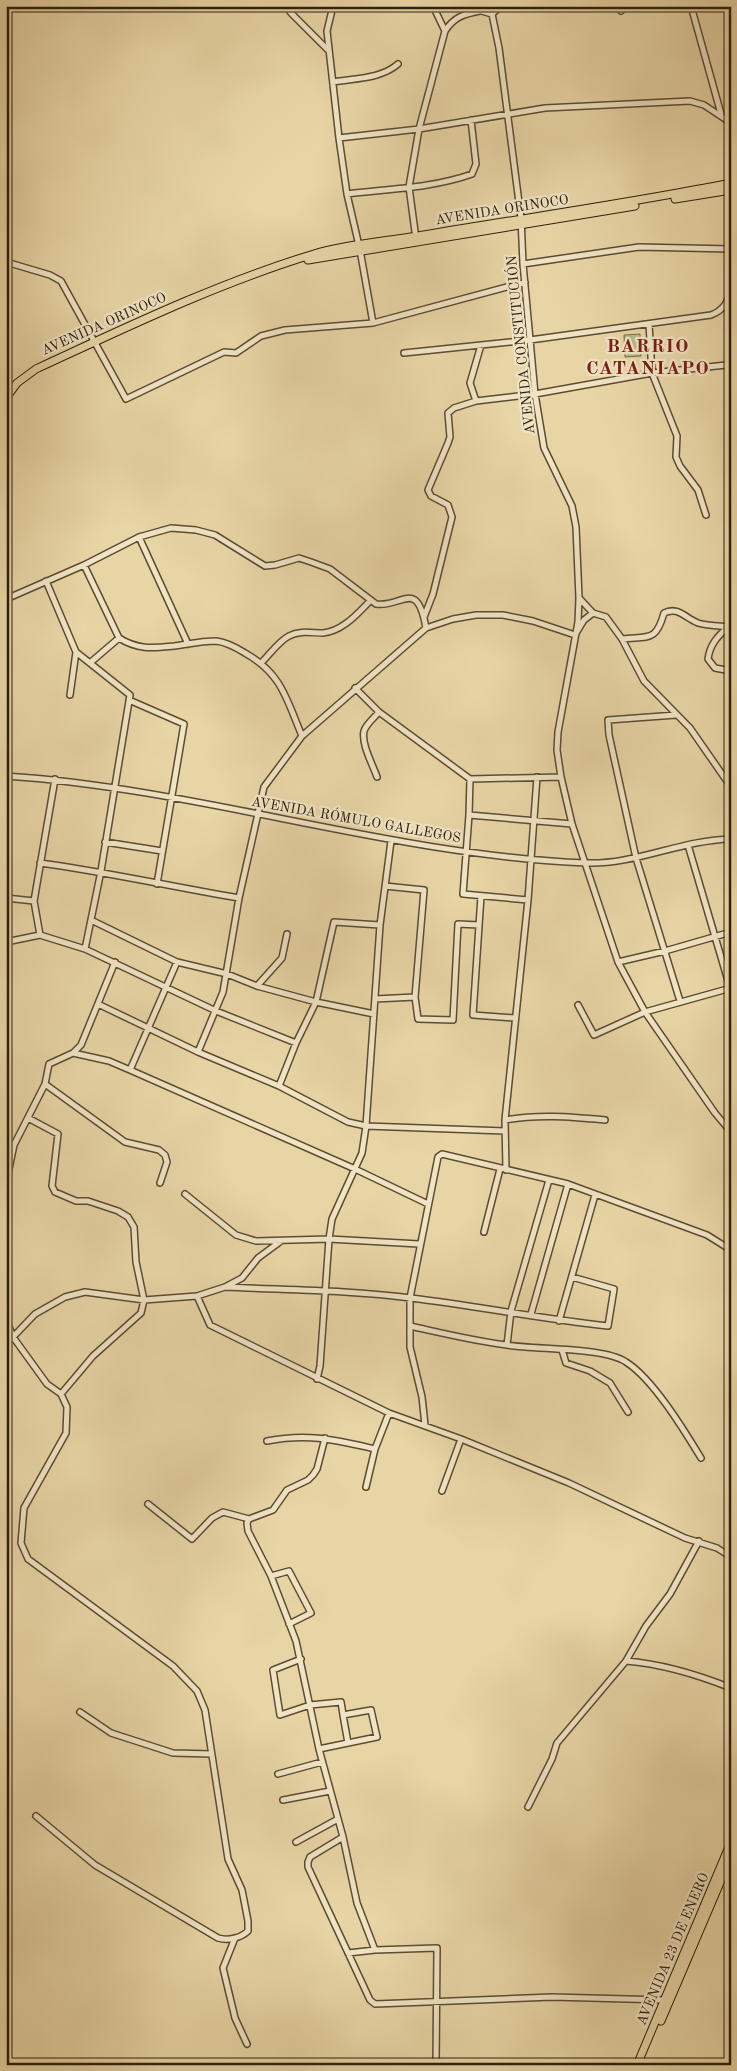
<svg xmlns="http://www.w3.org/2000/svg" width="737" height="2071" viewBox="0 0 737 2071" font-family="'Old Standard TT',serif">
	<rect width="100%" height="100%" fill="#e8d5a6"/>
	<filter id="stains"><feTurbulence type="fractalNoise" baseFrequency=".004" numOctaves="4"/><feColorMatrix values="0 0 0 0 .2 0 0 0 0 .09 0 0 0 0 .02 0 0 0 .5 -.17"/></filter>
	<radialGradient id="worn" r=".72"><stop offset=".6" stop-color="#630" stop-opacity="0"/><stop offset="1" stop-color="#630" stop-opacity=".3"/></radialGradient>
	<path fill="#b3be88" stroke="#706e4a" d="M 640,334 L 641,356 L 625,357 L 624,335 Z"/>
	<g fill="none" stroke-linecap="round" stroke-linejoin="round">
		<g stroke="#5c4c32" stroke-width="8">
			<path id="minor" d="M 286,6 L 291,13 L 329,51
				M 333,6 L 327,31 L 339,138 L 347,194 L 360,250 L 373,323
				M 433,6 L 445,31
				M 464,6 L 492,14 L 501,6
				M 617,6 L 621,11
				M 691,6 L 721,114
				M 492,14 L 499,48 L 521,218 L 523,264 L 535,394 L 544,448 L 572,506 L 576,527 L 579,598 L 578,622 L 558,732 L 557,750 L 561,777 L 572,824 L 618,962 L 645,1012 L 715,1113 L 731,1132
				M 333,82 C 355,78 381,79 398,64
				M 339,138 L 419,129 L 545,108 L 690,101 L 704,105 L 731,123
				M 347,194 C 388,189 433,188 472,174 L 476,164 L 471,120
				M 416,239 L 409,187 L 419,129 L 445,31 C 454,17 464,14 480,11
				M 6,262 L 50,275 L 61,281 L 126,399 L 224,352 L 236,353 L 261,336 L 285,330 L 373,323 L 525,282
				M 523,264 L 639,247 L 731,249
				M 649,324 L 652,373 L 677,436 L 676,457 L 680,466 L 698,490 L 706,515
				M 404,353 L 530,340 L 711,315 C 724,310 728,302 731,289
				M 476,401 L 470,383 L 481,345
				M 139,537 L 188,644
				M 84,565 L 119,638 C 138,650 153,648 174,646 C 188,644 203,641 216,641 C 226,642 237,648 245,653 C 282,674 286,698 302,736
				M 46,581 L 76,652 L 130,695 L 101,871 L 85,949
				M 579,598 L 593,613 L 606,617 L 622,639 L 644,681 L 690,728 L 731,787
				M 6,599 L 84,565 L 139,537 L 171,528 L 196,530 L 215,535 L 265,566 L 275,565 L 299,558 L 311,562 L 330,569 L 376,604 C 402,608 417,577 426,628
				M 424,617 L 433,594 L 452,517 L 448,505 L 431,496 L 428,490 L 448,443 L 450,437 L 448,413 L 454,408 L 476,401 L 535,394 L 652,373 L 726,365
				M 728,627 C 718,636 710,644 708,659 L 715,668 L 731,671
				M 622,639 C 649,636 656,642 664,613 C 678,606 685,618 698,623 C 707,626 721,626 731,627
				M 91,662 L 119,638
				M 262,662 C 270,654 279,641 289,636 C 300,630 312,633 323,633 C 343,631 357,614 370,601
				M 355,688 L 379,712 L 470,779 L 561,777
				M 70,695 L 76,652
				M 129,700 L 184,724 L 157,884
				M 676,715 L 608,720 L 609,735 L 636,858 L 680,1001
				M 6,776 C 202,789 390,855 586,863 C 635,865 681,840 731,839
				M 377,777 C 373,765 361,744 364,731 C 366,724 374,718 379,712
				M 470,779 L 469,815 L 463,894 L 528,900
				M 469,815 L 572,824
				M 105,842 L 162,851
				M 688,845 L 731,991
				M 40,863 C 107,872 173,887 239,898
				M 481,896 L 473,1015 L 515,1018
				M 6,898 L 34,901
				M 91,920 L 177,962 L 227,974 L 257,986 L 316,1002 L 374,1014
				M 40,935 L 34,901 L 55,779
				M 6,942 L 40,935 L 85,949 L 216,1011 L 296,1043
				M 618,962 L 665,951 L 731,932
				M 257,986 L 282,958 L 287,934
				M 415,997 L 418,1019 L 453,1020 L 458,924 L 479,925
				M 375,999 L 415,997 L 424,890 L 385,886
				M 98,1004 L 198,1052 L 279,1086 L 348,1122 L 366,1126 L 505,1131
				M 578,1005 L 594,1035 L 645,1012 L 731,988
				M 198,1052 L 223,992 L 239,898 L 264,787 L 302,736 L 426,628 L 453,619 L 476,615 L 503,615 L 533,621 L 575,635 L 584,620 L 593,613
				M 73,1053 L 109,1061 L 130,1070 L 355,1169 L 428,1204
				M 130,1070 L 177,962
				M 45,1084 L 125,1142 L 159,1150 L 165,1155 L 167,1162 L 160,1183
				M 279,1086 L 296,1043 L 316,1002 L 334,922 L 380,925
				M 28,1118 L 58,1134 L 52,1186 L 55,1192 L 76,1201 L 88,1201 L 118,1211 L 128,1217 L 134,1227 L 136,1262 L 144,1300 L 141,1313 L 93,1356 L 61,1394
				M 505,1120 C 539,1114 571,1117 605,1120
				M 506,1170 L 505,1120 L 528,900 L 537,777
				M 6,1183 L 14,1145 L 45,1084 L 49,1064 L 73,1053 L 81,1045 L 115,962
				M 185,1194 L 236,1235 L 256,1241 L 329,1239 L 419,1244
				M 484,1232 L 500,1169
				M 225,1287 C 287,1290 350,1290 411,1298 C 477,1306 542,1319 608,1326 L 614,1289 L 572,1277
				M 197,1296 L 210,1325 L 389,1413 L 461,1439 L 569,1483 L 685,1538 L 717,1548 L 731,1557
				M 531,1314 L 568,1184
				M 6,1319 L 13,1337 L 47,1384 L 61,1394 L 67,1407 L 66,1433 L 24,1508 L 21,1543 L 28,1559 L 173,1666 L 197,1691 L 205,1710 L 228,1859 L 242,1890 L 248,1921 L 248,1931 C 241,1938 228,1941 218,1938 L 95,1865 L 36,1816
				M 559,1321 L 595,1195
				M 410,1326 C 442,1333 474,1341 507,1345 C 536,1350 604,1347 626,1362 C 653,1379 684,1430 701,1458
				M 6,1341 L 13,1337 L 35,1314 L 65,1297 L 85,1292 L 144,1300 L 197,1296 L 225,1287 L 242,1278 L 258,1258 L 281,1241
				M 507,1345 L 511,1311 L 549,1180
				M 562,1350 L 566,1363 L 590,1371 L 610,1383 L 628,1412
				M 317,1379 L 320,1366 L 329,1239 L 332,1219 L 362,1153 L 366,1126 L 380,925 L 391,841
				M 425,1425 L 422,1397 L 410,1347 L 410,1298 L 438,1157 L 442,1154 L 568,1184 L 707,1235 L 731,1250
				M 325,1438 L 317,1469 L 313,1475 L 308,1480 L 287,1490 L 273,1510 L 249,1519 L 247,1523 L 248,1531 L 271,1576 L 296,1641 L 319,1749 L 343,1837 L 357,1903 L 375,1950
				M 267,1441 C 309,1433 335,1440 375,1449
				M 366,1487 L 375,1449 L 389,1413
				M 442,1491 L 461,1439
				M 148,1504 L 192,1539 L 212,1518 L 223,1512 L 249,1519
				M 271,1576 L 289,1571 L 311,1613 L 289,1624
				M 301,1659 L 273,1670 L 280,1715 L 310,1705 L 341,1702 L 343,1715 L 371,1710 L 377,1737 L 319,1749
				M 626,1661 C 663,1664 696,1674 731,1688
				M 80,1712 L 111,1733 L 173,1753 L 211,1754
				M 343,1715 L 348,1743
				M 278,1774 L 322,1762
				M 283,1800 L 330,1791
				M 528,1807 L 552,1759 L 557,1743 L 626,1661 L 646,1626 L 670,1594 L 699,1541
				M 343,1837 L 310,1857 L 308,1862 L 308,1867 L 370,2000 L 375,2004 L 552,1997 L 665,2000
				M 296,1842 L 338,1819
				M 235,1938 L 223,1968 L 235,2018 L 247,2044
				M 348,1953 L 375,1950 L 437,1948 L 436,2065"/>
		</g>
		<g stroke="#2d1f0c" stroke-width="9">
			<path id="major" d="M 675,199 L 731,190
				M 308,260 L 635,206
				M 6,398 L 17,383 L 36,369 C 127,327 218,283 314,254 C 351,243 392,241 430,234 C 530,217 631,203 731,183
				M 661,2021 L 731,1857
				M 637,2065 L 731,1842"/>
		</g>
		<use href="#minor" stroke="#f0e4c5" stroke-width="5"/>
		<use href="#major" stroke="#e8d5a6" stroke-width="7"/>
	</g>
	<g text-anchor="middle" dominant-baseline="central" stroke-width="4.5" stroke-linejoin="round" paint-order="stroke">
		<g font-size="14" fill="#2d1f0c" stroke="#f0e4c5">
			<text transform="translate(502 210) rotate(-9)">AVENIDA ORINOCO</text>
			<text transform="translate(104 324) rotate(-24)">AVENIDA ORINOCO</text>
			<text transform="translate(521 345) rotate(-96)">AVENIDA CONSTITUCIÓN</text>
			<text transform="translate(356 820) rotate(10)">AVENIDA RÓMULO GALLEGOS</text>
			<text transform="translate(673 1949) rotate(-67)">AVENIDA 23 DE ENERO</text>
		</g>
		<g font-size="19" font-weight="bold" letter-spacing="1" fill="#7a1f14" stroke="#f0e4c5">
			<text x="648" y="347">BARRIO<tspan x="648" dy="22">CATANIAPO</tspan></text>
		</g>
	</g>
	<rect width="737" height="2071" fill="none" stroke="#e8d5a6" stroke-width="25"/>
	<rect x="8" y="8" width="722" height="2056" fill="none" stroke="#2d1f0c" stroke-width="2.5"/>
	<rect x="12" y="12" width="712" height="2046" fill="none" stroke="#2d1f0c"/>
	<rect width="100%" height="100%" filter="url(#stains)"/>
	<rect width="100%" height="100%" fill="url(#worn)"/>
</svg>
